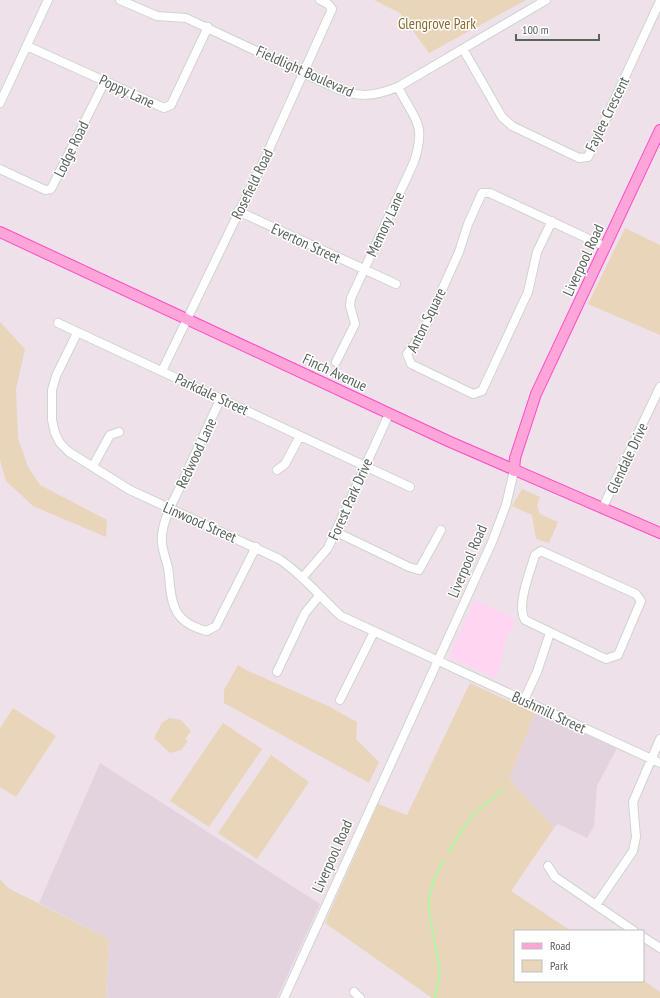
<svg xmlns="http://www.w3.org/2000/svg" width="660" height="998" viewBox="0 0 660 998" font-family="'PT Sans Narrow',sans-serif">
	<rect width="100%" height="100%" fill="#eee1e9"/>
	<path fill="#ffd5f1" d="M 475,600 L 513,617 L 515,624 L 507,636 L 500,666 L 495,678 L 449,657 Z"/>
	<path fill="#e3d3df" d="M 535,713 L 617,748 L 597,786 L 594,826 L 587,838 L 558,824 L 554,828 L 509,779 Z
		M 100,763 L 320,904 L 277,998 L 106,998 L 109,939 L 39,903 Z"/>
	<path fill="#e9d5ba" d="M 374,0 L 526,0 L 429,53 L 400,13 Z
		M 625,228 L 660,245 L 660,335 L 588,304 Z
		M 0,322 L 25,349 L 16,389 L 18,438 L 28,467 L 40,485 L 107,520 L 106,537 L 33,506 L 6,481 L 0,460 Z
		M 522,489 L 540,497 L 537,506 L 540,514 L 558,522 L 549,543 L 536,539 L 532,515 L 512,506 Z
		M 238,665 L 246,670 L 328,706 L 357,722 L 356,739 L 379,762 L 369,783 L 224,703 L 224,690 Z
		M 470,683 L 535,713 L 509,779 L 554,828 L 511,891 L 571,931 L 515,931 L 515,981 L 643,980 L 660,992 L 660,998 L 432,998 L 325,923 L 378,804 L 407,815 Z
		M 13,708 L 56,736 L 16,797 L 0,787 L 0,728 Z
		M 169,718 L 181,720 L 191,731 L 185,739 L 188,741 L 181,750 L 170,753 L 154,738 L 162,723 Z
		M 223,723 L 262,749 L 209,827 L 170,801 Z
		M 271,755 L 309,782 L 257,859 L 218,833 Z
		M 0,879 L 8,888 L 109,939 L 106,998 L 0,998 Z"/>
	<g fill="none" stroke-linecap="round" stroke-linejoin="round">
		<path stroke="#a0ffa1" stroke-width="1.5" d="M 448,852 L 473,815 L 504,788
			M 435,998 L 440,972 L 428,906 L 433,881 L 444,860"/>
		<g stroke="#cdd5cf" stroke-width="10">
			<path id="minor" d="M 120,0 L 157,16 L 186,18 L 333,87 C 358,98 372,97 398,87 L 546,0
				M 27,46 L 164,108 L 171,105 L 208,27
				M 463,49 L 502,117 L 512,126 L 579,158 L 588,157 L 660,1
				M 0,103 L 48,0
				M 0,169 L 45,190 L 51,189 L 105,81
				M 238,211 L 396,284
				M 552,221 L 537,252 L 528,292 L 482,391 L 473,394 L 411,364 L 407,354 L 423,332 L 459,252 L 468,224 L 482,193 L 490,193 L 606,247
				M 58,323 L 410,487
				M 77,333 L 56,376 L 52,390 L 52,420 L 55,433 L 60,443 L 69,452 L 130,490 L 279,559 C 302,574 320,597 341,616 L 660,763
				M 336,362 L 355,324 L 350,306 L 351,298 L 414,162 C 427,122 414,120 398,87
				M 162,371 L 266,156 L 332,9 L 328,4 L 320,0
				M 221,398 C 208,426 195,453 183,481 C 175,498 164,516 162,535 C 160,549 168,561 169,574 C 171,605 174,623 207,631 L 216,626 L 256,547
				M 93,466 L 110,435 L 119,432
				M 277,470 L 285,464 L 300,436
				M 603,507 L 660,387
				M 336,532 L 409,567 L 419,570 L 441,530
				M 541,551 L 636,594 L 641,601 L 618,655 L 606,659 L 525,620 C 516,606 530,572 535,555 Z
				M 302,578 L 328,548 L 389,414
				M 277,672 L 305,613 L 319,596
				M 340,700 L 374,632
				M 524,700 L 537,672 L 550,633
				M 548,866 L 555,877 L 634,931
				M 596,905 L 633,851 L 636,837 L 633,802 L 660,739
				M 643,937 L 660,948
				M 354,992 L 360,998
				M 284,998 L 492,542 L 506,505 L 514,471"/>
		</g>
		<g stroke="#ff49c9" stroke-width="12">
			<path id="major" d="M 0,232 L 448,441 L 660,533
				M 514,471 L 515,458 L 536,394 L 660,130"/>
		</g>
		<use href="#minor" stroke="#fff" stroke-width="8"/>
		<use href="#major" stroke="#ffa5da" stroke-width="10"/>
	</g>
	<g text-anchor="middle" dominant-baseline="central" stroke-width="3" stroke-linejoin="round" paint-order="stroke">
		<g font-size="15" fill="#8e6a2e" stroke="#fff">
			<text x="437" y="23">Glengrove Park</text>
		</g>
		<g font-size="15" fill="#59635b" stroke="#fff">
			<text transform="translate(305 71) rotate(24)">Fieldlight Boulevard</text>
			<text transform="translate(127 91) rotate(25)">Poppy Lane</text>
			<text transform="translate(607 114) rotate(-64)">Faylee Crescent</text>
			<text transform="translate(71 149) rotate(-64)">Lodge Road</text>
			<text transform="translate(252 184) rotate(-64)">Rosefield Road</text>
			<text transform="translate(385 224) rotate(-65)">Memory Lane</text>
			<text transform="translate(306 243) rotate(25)">Everton Street</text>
			<text transform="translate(583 260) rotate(-65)">Liverpool Road</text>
			<text transform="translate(426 320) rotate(-64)">Anton Square</text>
			<text transform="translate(335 372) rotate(25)">Finch Avenue</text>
			<text transform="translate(212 394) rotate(25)">Parkdale Street</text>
			<text transform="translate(196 453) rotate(-65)">Redwood Lane</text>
			<text transform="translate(627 458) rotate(-65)">Glendale Drive</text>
			<text transform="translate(350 499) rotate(-66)">Forest Park Drive</text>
			<text transform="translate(200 522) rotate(24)">Linwood Street</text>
			<text transform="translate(467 561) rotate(-67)">Liverpool Road</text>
			<text transform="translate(549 712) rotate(25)">Bushmill Street</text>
			<text transform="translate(332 856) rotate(-66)">Liverpool Road</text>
		</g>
	</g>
	<rect x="514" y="930" width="130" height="52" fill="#ffffff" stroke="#bdc1bd"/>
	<rect x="522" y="943" width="20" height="6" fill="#ffa5da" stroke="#bdc1bd"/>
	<text x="550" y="950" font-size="12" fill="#59635b">Road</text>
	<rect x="522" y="960" width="20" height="12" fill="#e9d5ba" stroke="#bdc1bd"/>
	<text x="550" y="970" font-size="12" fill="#59635b">Park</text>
	<path d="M516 34v6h83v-6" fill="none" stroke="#59635b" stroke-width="2"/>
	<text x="522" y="34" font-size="12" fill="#59635b" stroke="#ffffff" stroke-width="3" paint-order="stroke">100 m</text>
</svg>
